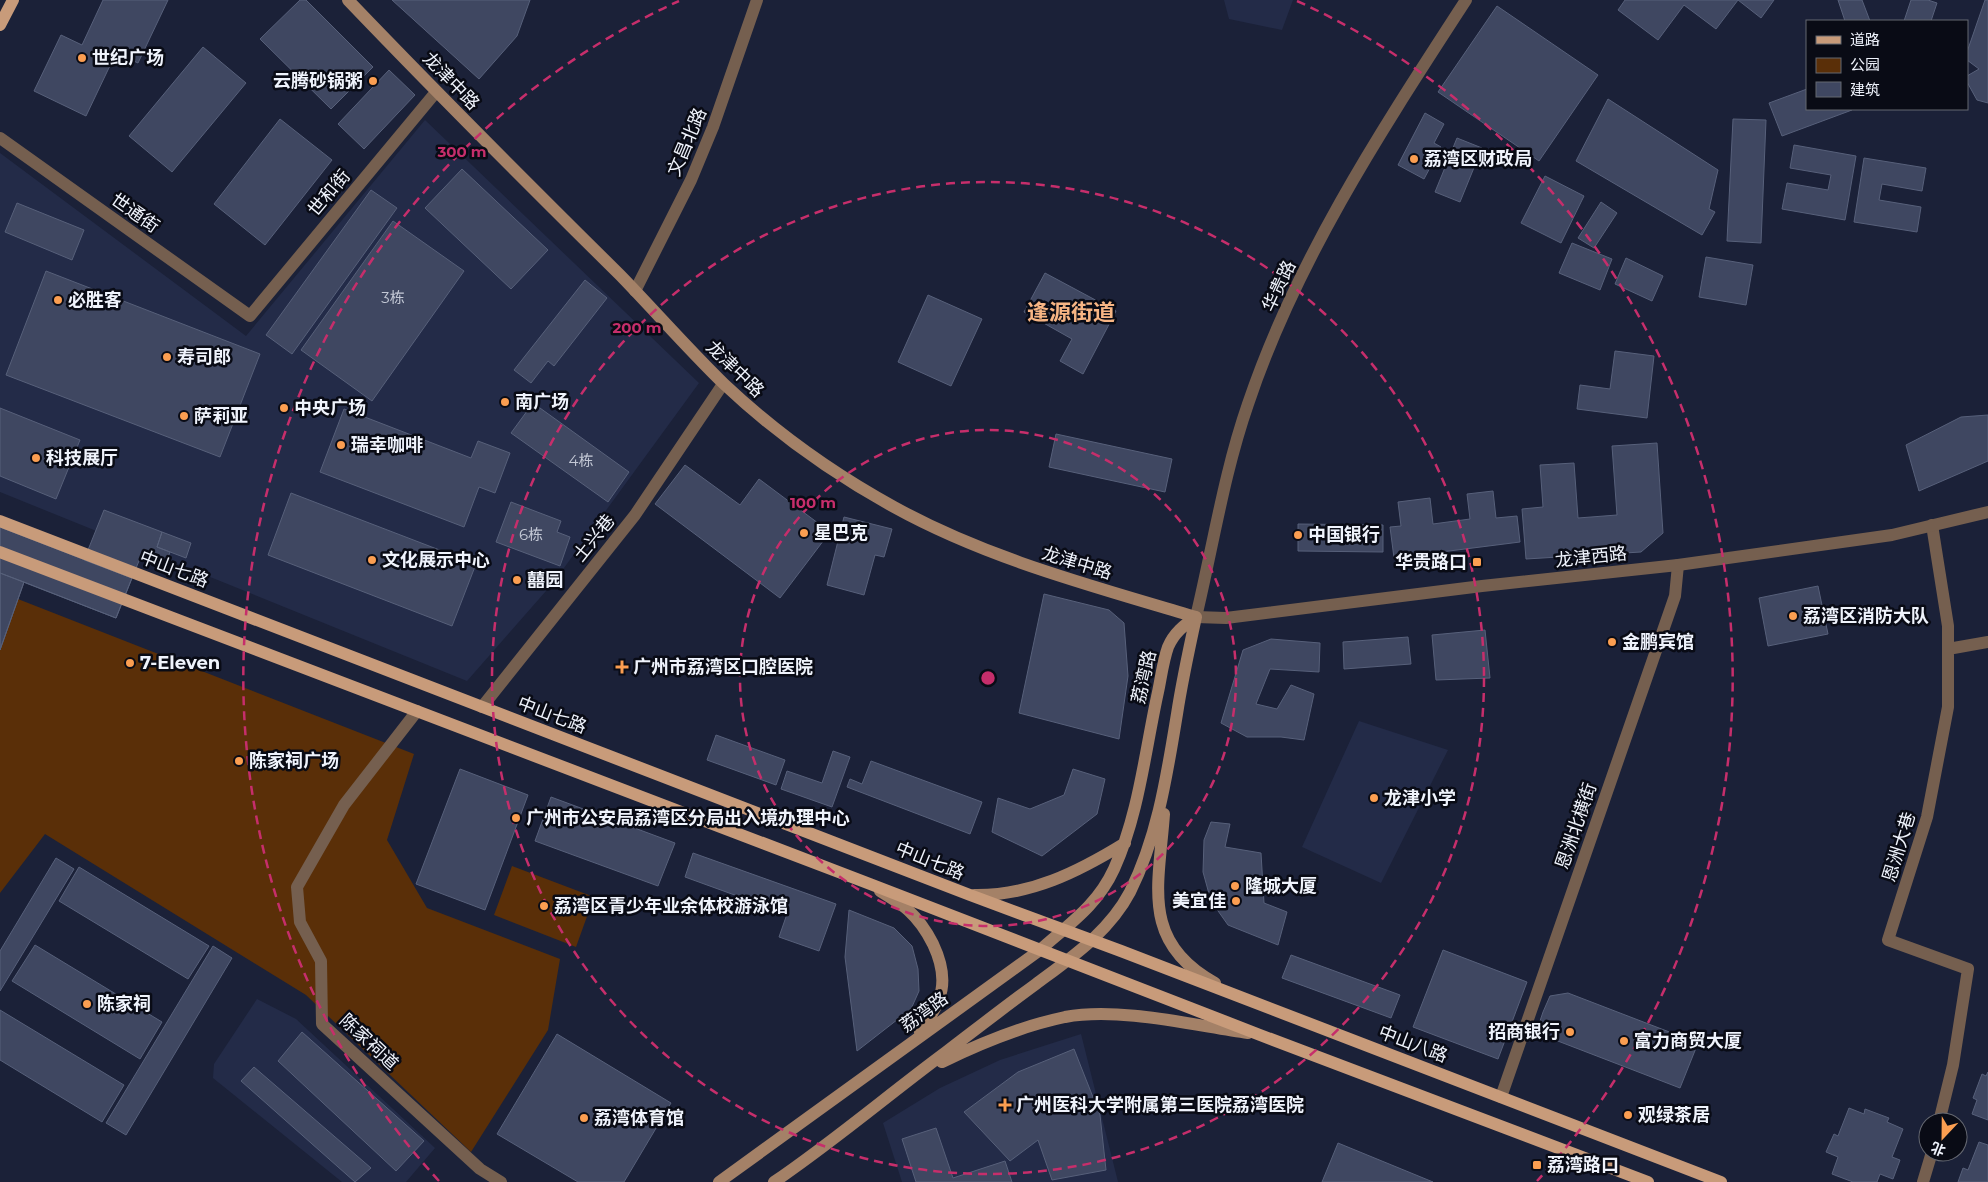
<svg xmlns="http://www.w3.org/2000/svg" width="1988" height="1182" viewBox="0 0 1988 1182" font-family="Montserrat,'Noto Sans SC',sans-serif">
	<rect width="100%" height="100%" fill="#1b2138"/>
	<path fill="#232b48" d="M 1224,0 L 1293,0 L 1282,30 L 1229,19 Z
		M 425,120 L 699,383 L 553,583 L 467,681 L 0,492 L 0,153 L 246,336 Z
		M 1359,721 L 1448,750 L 1381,883 L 1302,847 Z
		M 257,999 L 296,1019 L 435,1148 L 406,1182 L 342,1182 L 213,1078 L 214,1064 Z
		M 1081,1034 L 1118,1182 L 902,1182 L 883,1123 L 940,1088 L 1000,1060 Z"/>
	<path fill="#5a2f08" d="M 0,592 L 414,754 L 387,840 L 427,908 L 560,959 L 548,1030 L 471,1152 L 306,995 L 45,834 L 0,893 Z
		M 512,866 L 594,897 L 576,947 L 494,915 Z"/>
	<path fill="#3f4761" stroke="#57607a" d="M 103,0 L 168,0 L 138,63 L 116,53 L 86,116 L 34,91 L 61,35 L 82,45 Z
		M 300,0 L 306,0 L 373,67 L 331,109 L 260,39 Z
		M 392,0 L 530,0 L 517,36 L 479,79 Z
		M 1625,0 L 1774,0 L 1761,18 L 1738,0 L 1716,29 L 1684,5 L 1658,40 L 1618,10 Z
		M 1838,0 L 1862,0 L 1870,21 L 1845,21 Z
		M 1911,0 L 1928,0 L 1937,3 L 1931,21 L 1904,21 Z
		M 1985,0 L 1988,0 L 1988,103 L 1977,100 L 1967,82 L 1967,76 L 1979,69 L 1967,60 L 1967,52 Z
		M 1497,6 L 1598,75 L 1539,161 L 1438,92 Z
		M 203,47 L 246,83 L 172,172 L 129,136 Z
		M 389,70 L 415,95 L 364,149 L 338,124 Z
		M 1807,89 L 1807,109 L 1851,109 L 1852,110 L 1782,136 L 1769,103 Z
		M 1608,99 L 1718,170 L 1709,209 L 1715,212 L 1702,235 L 1576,161 Z
		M 1425,113 L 1444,124 L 1434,143 L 1441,147 L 1424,179 L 1398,165 Z
		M 280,119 L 332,160 L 265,245 L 214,204 Z
		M 1733,119 L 1766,120 L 1761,243 L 1727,241 Z
		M 1457,138 L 1482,148 L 1460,202 L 1435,192 Z
		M 1794,145 L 1856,156 L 1845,220 L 1782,209 L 1787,183 L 1828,190 L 1831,175 L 1790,168 Z
		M 1864,158 L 1926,168 L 1922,191 L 1882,184 L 1879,200 L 1921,207 L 1917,232 L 1854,222 Z
		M 462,169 L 548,250 L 511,289 L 425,208 Z
		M 1545,176 L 1584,196 L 1561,243 L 1521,223 Z
		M 371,190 L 397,208 L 292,354 L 266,335 Z
		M 1601,202 L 1617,213 L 1594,248 L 1578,238 Z
		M 17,203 L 84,230 L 72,260 L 5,232 Z
		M 393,221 L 464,271 L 372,401 L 301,350 Z
		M 1572,243 L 1612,259 L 1600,290 L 1559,273 Z
		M 1706,257 L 1753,265 L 1746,305 L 1699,297 Z
		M 1626,258 L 1663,276 L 1652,301 L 1615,284 Z
		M 46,271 L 260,354 L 220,457 L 6,375 Z
		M 1045,273 L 1116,311 L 1083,374 L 1060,361 L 1072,339 L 1024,312 Z
		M 585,280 L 607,298 L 554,366 L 548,361 L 531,383 L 514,370 Z
		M 928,295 L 982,319 L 951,386 L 898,362 Z
		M 1615,351 L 1654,356 L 1647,418 L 1577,409 L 1580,385 L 1610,389 Z
		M 533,403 L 629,472 L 608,502 L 511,433 Z
		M 0,408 L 80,440 L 56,499 L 0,476 Z
		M 344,409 L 471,458 L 478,441 L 510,453 L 495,493 L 479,487 L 464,527 L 320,472 Z
		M 1988,415 L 1988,461 L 1919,491 L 1906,445 L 1961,417 Z
		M 1056,434 L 1172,459 L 1165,492 L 1049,467 Z
		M 1657,443 L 1663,533 L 1641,552 L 1526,559 L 1522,509 L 1543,507 L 1540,465 L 1574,463 L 1578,518 L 1617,515 L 1612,446 Z
		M 685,465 L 740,505 L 759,479 L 830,532 L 780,598 L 655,504 Z
		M 1493,491 L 1496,518 L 1517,516 L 1520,542 L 1394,558 L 1390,527 L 1401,526 L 1398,502 L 1430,498 L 1433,524 L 1470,519 L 1467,494 Z
		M 291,493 L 476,564 L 452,626 L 268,555 Z
		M 511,502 L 561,521 L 557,532 L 570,537 L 560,566 L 496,542 Z
		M 104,510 L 162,532 L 157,547 L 170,552 L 165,565 L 141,556 L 132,578 L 84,560 Z
		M 844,517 L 892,529 L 884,557 L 875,555 L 864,595 L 827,585 Z
		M 1298,524 L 1383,525 L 1383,552 L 1298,551 Z
		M 0,527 L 132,578 L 116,618 L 24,582 L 0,650 Z
		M 0,527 L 132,578 L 116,618 L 0,573 Z
		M 162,532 L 191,543 L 186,558 L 157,547 Z
		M 0,573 L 24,582 L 0,650 Z
		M 1818,586 L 1828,634 L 1768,646 L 1759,598 Z
		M 1044,594 L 1109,610 L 1124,623 L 1128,676 L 1119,739 L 1019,713 Z
		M 1485,630 L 1490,678 L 1436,680 L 1432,635 Z
		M 1408,637 L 1411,664 L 1344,669 L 1343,642 Z
		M 1271,639 L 1320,643 L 1319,672 L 1270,669 L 1256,704 L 1277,709 L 1291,685 L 1314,694 L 1304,740 L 1281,737 L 1247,737 L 1221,723 L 1243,650 Z
		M 716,735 L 785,760 L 776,785 L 707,760 Z
		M 833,751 L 850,757 L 832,807 L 781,789 L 787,771 L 822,783 Z
		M 871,761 L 982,802 L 970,834 L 847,787 L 850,779 L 862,784 Z
		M 460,769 L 528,795 L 485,910 L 416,884 Z
		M 1073,769 L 1105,779 L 1097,814 L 1042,856 L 992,832 L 998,798 L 1030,809 L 1064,795 Z
		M 551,797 L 675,843 L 658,886 L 535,841 Z
		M 1211,822 L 1230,824 L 1225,847 L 1261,853 L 1264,903 L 1287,912 L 1278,945 L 1228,925 L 1211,901 L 1203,872 L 1204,840 Z
		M 693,853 L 836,904 L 819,951 L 779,937 L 787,914 L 685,877 Z
		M 56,858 L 74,869 L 0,991 L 0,951 Z
		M 79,867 L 209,946 L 188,979 L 59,901 Z
		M 849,910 L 894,928 L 912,946 L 918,969 L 919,991 L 911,1009 L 857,1051 L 845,957 Z
		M 35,945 L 162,1022 L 140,1059 L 12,981 Z
		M 213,946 L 232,958 L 126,1135 L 106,1123 Z
		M 1443,950 L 1527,982 L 1498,1059 L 1413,1027 Z
		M 1291,955 L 1400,995 L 1391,1018 L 1282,978 Z
		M 1568,993 L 1698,1043 L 1680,1088 L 1550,1038 L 1540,1021 L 1543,1012 L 1550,996 Z
		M 0,1010 L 124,1085 L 102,1122 L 0,1060 Z
		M 302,1032 L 424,1141 L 396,1171 L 278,1061 Z
		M 557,1034 L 671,1103 L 624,1182 L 578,1182 L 497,1134 Z
		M 1074,1049 L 1100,1115 L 1106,1170 L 1052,1180 L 1038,1140 L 1010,1161 L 964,1112 L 1018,1072 Z
		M 254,1067 L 371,1168 L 355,1182 L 241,1081 Z
		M 1988,1072 L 1988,1120 L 1972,1114 L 1977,1100 L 1973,1098 L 1982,1074 L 1986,1076 Z
		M 1849,1108 L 1864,1114 L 1865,1109 L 1889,1118 L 1887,1122 L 1903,1129 L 1892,1157 L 1900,1160 L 1893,1179 L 1880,1174 L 1877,1182 L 1853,1182 L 1832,1174 L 1838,1157 L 1826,1152 L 1834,1134 L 1838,1136 Z
		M 936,1128 L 953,1178 L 1005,1161 L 1012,1182 L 916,1182 L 902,1139 Z
		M 1979,1142 L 1988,1145 L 1988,1182 L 1958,1182 L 1963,1168 L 1968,1170 Z
		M 1338,1143 L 1433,1182 L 1322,1182 Z"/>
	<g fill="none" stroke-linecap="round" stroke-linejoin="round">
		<path stroke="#755f4f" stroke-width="12" d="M 0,138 L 250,316 L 436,92
			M 1932,525 L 1948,626 L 1948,707 L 1927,817 L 1888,940 L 1968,969 L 1953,1065 L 1939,1122
			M 1948,649 L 1988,642
			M 482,707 L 635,515 L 723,384
			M 417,711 L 344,805 L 297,887 L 300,922 L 321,961 L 322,1024 L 480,1169 L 501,1182
			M 1501,1097 L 1675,596 L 1678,565
			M 1923,1182 L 1932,1152"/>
		<path stroke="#755f4f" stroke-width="12" d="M 1466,0 C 1383,128 1297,258 1248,404 C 1224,473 1213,546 1196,617 L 1226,618 L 1482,586 L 1678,565 L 1892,535 L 1988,512
			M 635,291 L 691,180 L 713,127 L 757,0"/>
		<path stroke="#a48167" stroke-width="12" d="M 348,0 C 437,93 528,184 620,275 C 655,311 688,349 724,384 C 775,432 832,473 894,507 C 988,559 1093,586 1196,617
			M 1164,814 C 1159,885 1140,942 1215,983
			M 880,891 C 889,897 900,903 908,910 C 918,919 927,932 933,944 C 950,980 943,1001 920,1032
			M 974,895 C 1030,896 1078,872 1125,843
			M 942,1062 C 981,1043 1022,1026 1065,1017 C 1119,1007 1192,1025 1248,1033
			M 719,1182 L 1040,950 C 1069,924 1097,906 1114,869 C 1139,814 1145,751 1158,692 C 1161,678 1163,661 1168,647 C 1174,633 1184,625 1196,617
			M 774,1182 C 833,1142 888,1095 946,1052 C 976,1029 1006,1006 1036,984 C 1072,957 1109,932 1130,892 C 1158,836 1167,774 1177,714 C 1182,681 1189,649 1196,617"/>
		<path stroke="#c89b7a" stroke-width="12" d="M 0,25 L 13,0
			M 0,521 L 970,895 L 1121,951 L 1721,1182
			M 0,552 L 870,884 L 1260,1035 L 1648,1182"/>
	</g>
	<g fill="none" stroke="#c62e6b" stroke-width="2.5" stroke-dasharray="9 6">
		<circle cx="988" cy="678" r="248"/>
		<circle cx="988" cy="678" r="496"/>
		<path d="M439 1181A744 744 0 0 1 679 1M1297 1A744 744 0 0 1 1537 1181"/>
	</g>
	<g fill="#fb9e51" stroke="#090b15" stroke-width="2">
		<circle cx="82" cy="58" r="5"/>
		<circle cx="373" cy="81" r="5"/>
		<circle cx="1414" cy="159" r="5"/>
		<circle cx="58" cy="300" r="5"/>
		<circle cx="167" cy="357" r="5"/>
		<circle cx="505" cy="402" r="5"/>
		<circle cx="284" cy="408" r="5"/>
		<circle cx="184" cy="416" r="5"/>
		<circle cx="341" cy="445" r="5"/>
		<circle cx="36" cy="458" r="5"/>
		<circle cx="804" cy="533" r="5"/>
		<circle cx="1298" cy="535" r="5"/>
		<circle cx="372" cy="560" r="5"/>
		<rect x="1472" y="557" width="10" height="10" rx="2.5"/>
		<circle cx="517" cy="580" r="5"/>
		<circle cx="1793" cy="616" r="5"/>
		<circle cx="1612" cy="642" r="5"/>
		<circle cx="130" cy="663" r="5"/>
		<path d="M619.5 659.5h5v5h5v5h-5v5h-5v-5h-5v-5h5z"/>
		<circle cx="239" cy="761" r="5"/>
		<circle cx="1374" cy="798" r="5"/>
		<circle cx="516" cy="818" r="5"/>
		<circle cx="1235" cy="886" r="5"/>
		<circle cx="1236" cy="901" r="5"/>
		<circle cx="544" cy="906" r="5"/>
		<circle cx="87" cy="1004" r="5"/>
		<circle cx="1570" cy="1032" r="5"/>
		<circle cx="1624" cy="1041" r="5"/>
		<path d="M1002.5 1097.5h5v5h5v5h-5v5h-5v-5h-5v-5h5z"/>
		<circle cx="1628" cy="1115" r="5"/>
		<circle cx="584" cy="1118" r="5"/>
		<rect x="1532" y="1160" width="10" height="10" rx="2.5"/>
	</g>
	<g text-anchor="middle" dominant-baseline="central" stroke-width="5" stroke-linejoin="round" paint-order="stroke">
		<g font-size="15" fill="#c3c8d5">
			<text x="393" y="297">3栋</text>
			<text x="581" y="460">4栋</text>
			<text x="531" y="534">6栋</text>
		</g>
		<g font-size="18" font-weight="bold" fill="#eff3fc" stroke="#090b15" text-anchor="start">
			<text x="92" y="58">世纪广场</text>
			<text x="363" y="81" text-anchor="end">云腾砂锅粥</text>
			<text x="1424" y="159">荔湾区财政局</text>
			<text x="68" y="300">必胜客</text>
			<text x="177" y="357">寿司郎</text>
			<text x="515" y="402">南广场</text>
			<text x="294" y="408">中央广场</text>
			<text x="194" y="416">萨莉亚</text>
			<text x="351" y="445">瑞幸咖啡</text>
			<text x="46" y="458">科技展厅</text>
			<text x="814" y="533">星巴克</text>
			<text x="1308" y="535">中国银行</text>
			<text x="382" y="560">文化展示中心</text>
			<text x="1467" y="562" text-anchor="end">华贵路口</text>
			<text x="527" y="580">囍园</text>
			<text x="1803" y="616">荔湾区消防大队</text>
			<text x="1622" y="642">金鹏宾馆</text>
			<text x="140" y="663">7-Eleven</text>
			<text x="633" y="667">广州市荔湾区口腔医院</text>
			<text x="249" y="761">陈家祠广场</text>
			<text x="1384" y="798">龙津小学</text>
			<text x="526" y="818">广州市公安局荔湾区分局出入境办理中心</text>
			<text x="1245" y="886">隆城大厦</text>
			<text x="1226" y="901" text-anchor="end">美宜佳</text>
			<text x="554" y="906">荔湾区青少年业余体校游泳馆</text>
			<text x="97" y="1004">陈家祠</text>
			<text x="1560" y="1032" text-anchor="end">招商银行</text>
			<text x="1634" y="1041">富力商贸大厦</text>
			<text x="1016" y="1105">广州医科大学附属第三医院荔湾医院</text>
			<text x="1638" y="1115">观绿茶居</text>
			<text x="594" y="1118">荔湾体育馆</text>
			<text x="1547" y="1165">荔湾路口</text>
		</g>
		<g font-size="18" fill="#eff3fc" stroke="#090b15">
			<text transform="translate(451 81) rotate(46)">龙津中路</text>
			<text transform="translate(687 142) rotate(-67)">文昌北路</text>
			<text transform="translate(329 193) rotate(-50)">世和街</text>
			<text transform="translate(135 213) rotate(35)">世通街</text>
			<text transform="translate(1279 286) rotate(-65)">华贵路</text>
			<text transform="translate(735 369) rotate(44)">龙津中路</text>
			<text transform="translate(594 538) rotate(-51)">土兴巷</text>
			<text transform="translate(1591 557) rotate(-6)">龙津西路</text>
			<text transform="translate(1077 563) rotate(17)">龙津中路</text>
			<text transform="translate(174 569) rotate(21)">中山七路</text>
			<text transform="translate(1144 677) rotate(-77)">荔湾路</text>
			<text transform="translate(552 715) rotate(21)">中山七路</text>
			<text transform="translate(1576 826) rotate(-71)">恩洲北横街</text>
			<text transform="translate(1899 847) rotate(-73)">恩洲大巷</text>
			<text transform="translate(930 861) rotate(22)">中山七路</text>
			<text transform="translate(924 1012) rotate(-36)">荔湾路</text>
			<text transform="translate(369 1042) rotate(43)">陈家祠道</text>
			<text transform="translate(1413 1044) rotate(21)">中山八路</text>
		</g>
		<g font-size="22" font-weight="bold" fill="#f7b584" stroke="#090b15">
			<text x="1071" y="312">逢源街道</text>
		</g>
	</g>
	<circle cx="988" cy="678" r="8" fill="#c62e6b" stroke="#090b15" stroke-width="2.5"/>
	<g font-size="15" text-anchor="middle" font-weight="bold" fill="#c62e6b" stroke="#090b15" stroke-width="5" stroke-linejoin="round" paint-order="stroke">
		<text x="462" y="157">300 m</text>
		<text x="637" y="333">200 m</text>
		<text x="813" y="508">100 m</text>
	</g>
	<rect x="1806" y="20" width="162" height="90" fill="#090b15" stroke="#656871"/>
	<rect x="1816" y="36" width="25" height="8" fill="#c89b7a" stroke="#656871"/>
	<text x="1850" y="45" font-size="15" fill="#eff3fc">道路</text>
	<rect x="1816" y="58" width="25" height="15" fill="#5a2f08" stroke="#656871"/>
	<text x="1850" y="70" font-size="15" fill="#eff3fc">公园</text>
	<rect x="1816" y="82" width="25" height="15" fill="#3f4761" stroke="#656871"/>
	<text x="1850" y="95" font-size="15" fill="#eff3fc">建筑</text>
	<g transform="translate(1943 1137) rotate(202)"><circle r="24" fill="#090b15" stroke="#656871"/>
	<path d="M0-4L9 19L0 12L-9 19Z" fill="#fb9e51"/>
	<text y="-8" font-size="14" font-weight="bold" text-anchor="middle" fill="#eff3fc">北</text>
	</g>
</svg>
